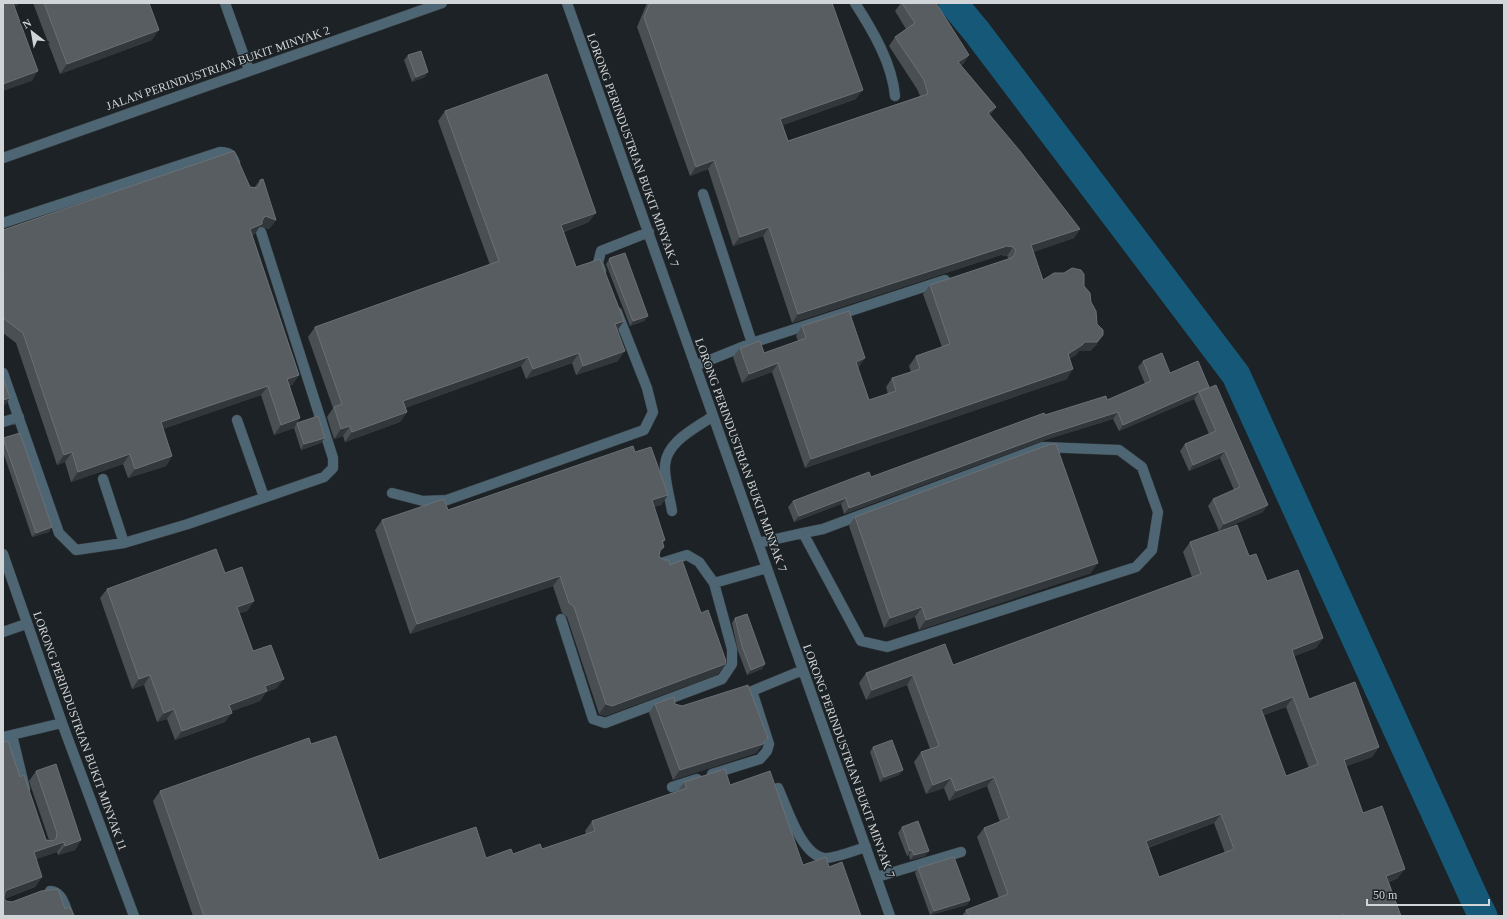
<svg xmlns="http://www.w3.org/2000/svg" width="1507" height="919" viewBox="0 0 1507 919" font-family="'Times New Roman',serif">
	<rect width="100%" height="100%" fill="#1c2225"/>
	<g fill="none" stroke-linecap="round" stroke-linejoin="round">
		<path stroke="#165877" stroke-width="29" d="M 953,3 L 977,32 L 1236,375 L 1475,900 L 1483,916"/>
		<g stroke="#393f41" stroke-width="11">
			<path id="minor" d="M 225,3 L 249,70
				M 567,3 L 890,916
				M 855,3 C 873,31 892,63 895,96
				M 3,158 L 442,3
				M 703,194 L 752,343
				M 3,223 L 220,152 C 230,152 232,155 235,163
				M 601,271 L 598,263 L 601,251 L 649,232
				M 695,366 L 752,343 L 945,280
				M 3,373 L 59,533 L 76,550 L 124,543 L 188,524 L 324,477 L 333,468 L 333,458 L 261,232
				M 237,420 L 264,497
				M 3,422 L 19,417
				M 1043,447 L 1119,450 L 1142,467 L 1158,512 L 1152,550 L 1136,567 L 887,647 L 861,641 L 803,533 L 823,529 Z
				M 103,479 L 124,543
				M 392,493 L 423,501 L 447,500 L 644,430 L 653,412 L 647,388 L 617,312
				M 672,511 C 670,498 664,478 665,465 C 667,441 696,428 713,416
				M 758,543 L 803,533
				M 3,554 L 62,723 L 134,916
				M 658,564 L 687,555 L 699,562 L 714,583 L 767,568
				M 561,619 L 593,719 L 605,723 L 722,679 L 732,664 L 732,649 L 714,583
				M 3,632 L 26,624
				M 12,735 L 25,789
				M 3,737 L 62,723
				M 712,774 L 760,759 L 767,751 L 769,744 L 752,691 L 803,670
				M 672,787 L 697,779
				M 778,788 C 787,807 801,855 824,858 C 833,859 856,850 866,847
				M 877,877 L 961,852
				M 50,891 C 62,891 65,906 69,916"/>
		</g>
		<use href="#minor" stroke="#4e6674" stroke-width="10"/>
	</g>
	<path fill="#494f53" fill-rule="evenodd" d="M 33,3 L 149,3 L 152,40 L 60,74 Z
		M 647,3 L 832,3 L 856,99 L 783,125 L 788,141 L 920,96 L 917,89 L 889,46 L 895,37 L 906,29 L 895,11 L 901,3 L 902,3 L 969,55 L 963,64 L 960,65 L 996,107 L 990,115 L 1080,229 L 1074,238 L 1033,252 L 1043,280 L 1084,286 L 1091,302 L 1097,344 L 1090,351 L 1079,351 L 1076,355 L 1070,358 L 1067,379 L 805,468 L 772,372 L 742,383 L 733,357 L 740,348 L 764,353 L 798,341 L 796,336 L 802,326 L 859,367 L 858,368 L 869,400 L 888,394 L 886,387 L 892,378 L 911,372 L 909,366 L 916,356 L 942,347 L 923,294 L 930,285 L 1009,259 L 1007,256 L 1001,255 L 792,323 L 763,236 L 733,246 L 708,169 L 690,176 L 637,27 Z
		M 408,55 L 425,77 L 412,82 L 404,60 Z
		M 445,111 L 589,222 L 564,232 L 576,267 L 617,331 L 618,361 L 576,375 L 572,363 L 526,379 L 521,366 L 405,408 L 407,412 L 400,422 L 345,442 L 343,436 L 334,439 L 327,417 L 333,408 L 308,337 L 315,327 L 490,265 L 438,121 Z
		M 260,180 L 276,220 L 269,229 L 260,226 L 255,234 L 252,235 L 299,375 L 292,385 L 290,386 L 297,423 L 321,443 L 301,450 L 294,428 L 274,435 L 261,395 L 163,429 L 172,456 L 166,466 L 128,478 L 123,464 L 71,482 L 65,462 L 57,465 L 16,343 L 3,333 L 3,230 L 250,187 L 254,188 Z
		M 610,258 L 648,316 L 644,321 L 630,326 L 606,264 Z
		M 1143,361 L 1170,373 L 1198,361 L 1263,512 L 1219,531 L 1208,506 L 1213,499 L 1234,490 L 1220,458 L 1189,471 L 1180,451 L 1185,444 L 1209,434 L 1194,399 L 1119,431 L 1113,419 L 1045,440 L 844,514 L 841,504 L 794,522 L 788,507 L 793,501 L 871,477 L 1045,415 L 1107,400 L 1145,384 L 1138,367 Z
		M 3,438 L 52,527 L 49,532 L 32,537 L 3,452 Z
		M 635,452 L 668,495 L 661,505 L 654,507 L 665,540 L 663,543 L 664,547 L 659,555 L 659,556 L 663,560 L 670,565 L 701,613 L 725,664 L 718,674 L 605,716 L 599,714 L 567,617 L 562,613 L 553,586 L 410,634 L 375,530 L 382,520 L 448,510 Z
		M 855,517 L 1091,573 L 919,630 L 915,617 L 884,628 L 849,526 Z
		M 1190,542 L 1249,556 L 1267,581 L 1323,638 L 1316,648 L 1294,656 L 1309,699 L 1379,747 L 1372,757 L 1346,766 L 1363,813 L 1398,878 L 1389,882 L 1401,916 L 962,916 L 966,910 L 999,898 L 977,837 L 984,828 L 1000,822 L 987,786 L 949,801 L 944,788 L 926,794 L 914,762 L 921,752 L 930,749 L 907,685 L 866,700 L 859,683 L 866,673 L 953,665 L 1192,577 L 1183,552 ZM 1286,707 L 1309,768 L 1286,776 L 1264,715 ZM 1214,823 L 1225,853 L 1159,877 L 1148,848 Z
		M 225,573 L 254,601 L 247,611 L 239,613 L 253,651 L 277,688 L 266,692 L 260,701 L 231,711 L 225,722 L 175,740 L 167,719 L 157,722 L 144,685 L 132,689 L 100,598 L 107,589 Z
		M 735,618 L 765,664 L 762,669 L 747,675 L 738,651 L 732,623 Z
		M 655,704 L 675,704 L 768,738 L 756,753 L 673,780 L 649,713 Z
		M 3,742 L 46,840 L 49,840 L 29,781 L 36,771 L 81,840 L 75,850 L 58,855 L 57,852 L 36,859 L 42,877 L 35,887 L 4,899 L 6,901 L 65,909 L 72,911 L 3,916 Z
		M 311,744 L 379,860 L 486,858 L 542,849 L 586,834 L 585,831 L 592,821 L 678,791 L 684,782 L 730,785 L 803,865 L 829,867 L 861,916 L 193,916 L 153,801 L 160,791 Z
		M 873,747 L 903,770 L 899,775 L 880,782 L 870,752 Z
		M 902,827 L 929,851 L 925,856 L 910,860 L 909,855 L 907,856 L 898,833 Z
		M 918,868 L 970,900 L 967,905 L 930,915 L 915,873 Z"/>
	<path fill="#31373b" d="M 11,3 L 19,3 L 17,6 L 6,10 Z
		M 159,30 L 152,40 L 60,74 L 67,64 Z
		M 969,55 L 963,64 L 951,71 L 958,62 Z
		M 38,71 L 32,81 L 3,91 L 3,84 Z
		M 428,72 L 425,77 L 412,82 L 416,77 Z
		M 863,90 L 856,99 L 774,128 L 780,119 Z
		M 996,107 L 989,116 L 988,113 Z
		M 714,160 L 708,169 L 690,176 L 696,167 Z
		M 596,213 L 589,222 L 554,235 L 561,225 Z
		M 265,216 L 276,220 L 269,229 L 260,226 L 255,234 L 243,238 L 250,229 L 262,221 Z
		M 769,227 L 763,236 L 733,246 L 740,237 Z
		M 1080,229 L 1074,238 L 1025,255 L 1031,245 Z
		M 1007,246 L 1013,247 L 1007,256 L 1001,255 L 792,323 L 798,314 Z
		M 648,316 L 644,321 L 630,326 L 633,321 Z
		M 624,321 L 617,331 L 615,324 Z
		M 1103,335 L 1097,344 L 1090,351 L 1079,351 L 1076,355 L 1062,363 L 1068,354 L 1085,342 Z
		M 625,351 L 618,361 L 576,375 L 583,366 Z
		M 579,353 L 572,363 L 526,379 L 533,369 Z
		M 528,357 L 521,366 L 396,411 L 403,401 Z
		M 865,358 L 859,367 L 849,371 L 856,362 Z
		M 778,363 L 772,372 L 742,383 L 749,374 Z
		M 1073,369 L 1067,379 L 805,468 L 811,459 Z
		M 299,375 L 292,385 L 281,389 L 287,379 Z
		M 268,386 L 261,395 L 154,432 L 161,422 Z
		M 1199,392 L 1194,399 L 1119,431 L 1123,425 Z
		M 10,398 L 5,405 L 3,406 L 3,400 Z
		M 407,412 L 400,422 L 345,442 L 352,432 Z
		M 1118,412 L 1113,419 L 1045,440 L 844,514 L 849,508 L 1049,434 Z
		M 300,418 L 294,428 L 274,435 L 281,425 Z
		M 350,426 L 343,436 L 334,439 L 341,429 Z
		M 325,438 L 321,443 L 301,450 L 304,444 Z
		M 1225,451 L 1220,458 L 1189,471 L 1193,465 Z
		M 72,452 L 65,462 L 57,465 L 64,455 Z
		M 130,454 L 123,464 L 71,482 L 78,472 Z
		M 172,456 L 166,466 L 128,478 L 135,469 Z
		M 668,495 L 661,505 L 645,510 L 652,500 Z
		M 846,498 L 841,504 L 794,522 L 799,516 Z
		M 1268,505 L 1263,512 L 1219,531 L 1224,524 Z
		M 52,527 L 49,532 L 32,537 L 36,533 Z
		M 664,547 L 657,557 L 660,550 Z
		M 1098,563 L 1091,573 L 919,630 L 926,620 Z
		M 560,576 L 553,586 L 410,634 L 417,624 Z
		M 254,601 L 247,611 L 230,616 L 237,607 Z
		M 922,607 L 915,617 L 884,628 L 890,618 Z
		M 1323,638 L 1316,648 L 1285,660 L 1292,650 Z
		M 725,664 L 718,674 L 605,716 L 599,714 L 606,704 Z
		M 765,664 L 762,669 L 747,675 L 751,670 Z
		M 150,675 L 144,685 L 132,689 L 139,679 Z
		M 913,675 L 907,685 L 866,700 L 872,690 Z
		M 284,679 L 277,688 L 266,692 L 260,701 L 222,715 L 229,705 L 265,686 Z
		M 1293,697 L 1286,707 L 1254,718 L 1261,709 Z
		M 174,709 L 167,719 L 157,722 L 164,713 Z
		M 232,713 L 225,722 L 175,740 L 182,731 Z
		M 768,738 L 756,753 L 673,780 L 680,770 Z
		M 1379,747 L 1372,757 L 1337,770 L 1344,760 Z
		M 903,770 L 899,775 L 880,782 L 884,777 Z
		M 994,777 L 987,786 L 949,801 L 956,791 Z
		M 951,778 L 944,788 L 926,794 L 933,785 Z
		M 1221,814 L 1214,823 L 1139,851 L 1146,841 Z
		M 81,840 L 75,850 L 58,855 L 65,846 Z
		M 64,842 L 57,852 L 27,862 L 34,852 Z
		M 912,850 L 909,855 L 907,856 L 910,851 Z
		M 929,851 L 925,856 L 910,860 L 914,855 Z
		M 1405,869 L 1398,878 L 1379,885 L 1386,876 Z
		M 42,877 L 35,887 L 3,899 L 5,892 L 7,890 Z
		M 970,900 L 967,905 L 930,915 L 934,911 Z"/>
	<path fill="#585d61" stroke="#6b7074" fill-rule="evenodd" d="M 3,3 L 13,3 L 38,71 L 3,84 Z
		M 44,3 L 149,3 L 159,30 L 67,64 Z
		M 650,3 L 832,3 L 863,90 L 780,119 L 788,141 L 928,94 L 924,80 L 895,37 L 915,23 L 902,3 L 936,3 L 969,55 L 958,62 L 996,107 L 988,113 L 1020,151 L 1080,229 L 1031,245 L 1043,280 L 1054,273 L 1064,273 L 1072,268 L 1081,270 L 1084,274 L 1084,286 L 1090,293 L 1091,302 L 1096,311 L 1097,324 L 1103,330 L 1103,335 L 1097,342 L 1085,342 L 1082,345 L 1068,354 L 1073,369 L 811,459 L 778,363 L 749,374 L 740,348 L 760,341 L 764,353 L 806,338 L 802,326 L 849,311 L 865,358 L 856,362 L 869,400 L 896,391 L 892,378 L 920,369 L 916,356 L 950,344 L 930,285 L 1011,258 L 1014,256 L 1016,250 L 1013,247 L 1007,246 L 798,314 L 769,227 L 740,237 L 714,160 L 696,167 L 644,17 Z
		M 421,51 L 428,72 L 416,77 L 408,55 Z
		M 547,74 L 596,213 L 561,225 L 576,267 L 600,259 L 624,321 L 615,324 L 625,351 L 583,366 L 579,353 L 533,369 L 528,357 L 403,401 L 407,412 L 352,432 L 350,426 L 341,429 L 334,407 L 342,404 L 315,327 L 499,261 L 445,111 Z
		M 234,151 L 250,187 L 257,188 L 260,184 L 260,180 L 263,179 L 276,220 L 265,216 L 262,221 L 262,224 L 250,229 L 299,375 L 287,379 L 300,418 L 281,425 L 268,386 L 161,422 L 172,456 L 135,469 L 130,454 L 78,472 L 72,452 L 64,455 L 23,333 L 3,318 L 3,281 L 4,278 L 3,274 L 3,230 Z
		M 625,253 L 648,316 L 633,321 L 609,259 L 610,258 Z
		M 1162,353 L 1170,373 L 1198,361 L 1209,387 L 1123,425 L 1118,412 L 1049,434 L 849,508 L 846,498 L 799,516 L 793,501 L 869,472 L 871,477 L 1044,413 L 1045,415 L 1106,396 L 1107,400 L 1151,381 L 1143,361 Z
		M 3,378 L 10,398 L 3,400 Z
		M 1216,385 L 1268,505 L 1224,524 L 1213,499 L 1240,487 L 1225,451 L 1193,465 L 1185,444 L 1216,431 L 1199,392 Z
		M 318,416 L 325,438 L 304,444 L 297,423 Z
		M 20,433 L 52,527 L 36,533 L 3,438 Z
		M 1051,444 L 1056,444 L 1098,563 L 926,620 L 922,607 L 890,618 L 855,517 Z
		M 633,446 L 635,452 L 651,447 L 668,495 L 652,500 L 665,540 L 662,541 L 664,547 L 660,550 L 659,556 L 663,560 L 669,560 L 670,565 L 682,560 L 701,613 L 708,610 L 726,661 L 725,664 L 612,706 L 606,704 L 574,607 L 569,603 L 560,576 L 417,624 L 382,520 L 444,499 L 448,510 Z
		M 1237,525 L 1249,556 L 1256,554 L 1267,581 L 1298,570 L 1323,638 L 1292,650 L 1309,699 L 1355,682 L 1379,747 L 1344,760 L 1363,813 L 1382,806 L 1405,869 L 1386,876 L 1401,916 L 1345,916 L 1344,914 L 1340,916 L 969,916 L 966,910 L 1008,894 L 984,828 L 1009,818 L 994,777 L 956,791 L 951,778 L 933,785 L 921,752 L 939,746 L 913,675 L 872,690 L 866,673 L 945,644 L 953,665 L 1201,574 L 1190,542 ZM 1293,697 L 1318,764 L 1286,776 L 1261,709 ZM 1221,814 L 1234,849 L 1159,877 L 1146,841 Z
		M 216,549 L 225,573 L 242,567 L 254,601 L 237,607 L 253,651 L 271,645 L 284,679 L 265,686 L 267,691 L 229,705 L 232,713 L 182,731 L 174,709 L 164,713 L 150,675 L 139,679 L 107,589 Z
		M 747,614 L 765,664 L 751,670 L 742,646 L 735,618 Z
		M 748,685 L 768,738 L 763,744 L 680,770 L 655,704 L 674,697 L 675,704 L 682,706 Z
		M 336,736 L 379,860 L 476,827 L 486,858 L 511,849 L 513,854 L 540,844 L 542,849 L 595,831 L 592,821 L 687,788 L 684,782 L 725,769 L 730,785 L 770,771 L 803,865 L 826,857 L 829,867 L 842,862 L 861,916 L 204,916 L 160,791 L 309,738 L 311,744 Z
		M 892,740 L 903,770 L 884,777 L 873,747 Z
		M 8,741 L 20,777 L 24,775 L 46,840 L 53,841 L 56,839 L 57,833 L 36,771 L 56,764 L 81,840 L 65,846 L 64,842 L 34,852 L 42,877 L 7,890 L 5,892 L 4,898 L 6,901 L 12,902 L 41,891 L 58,889 L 65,909 L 69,907 L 72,911 L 74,916 L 3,916 L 3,742 Z
		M 918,821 L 929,851 L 914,855 L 912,850 L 910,851 L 902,827 Z
		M 954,857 L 970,900 L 934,911 L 918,868 Z"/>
	<g text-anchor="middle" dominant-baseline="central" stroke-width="3" stroke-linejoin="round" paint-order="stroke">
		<g font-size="12" fill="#d1d5d7" stroke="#1c2225">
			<text transform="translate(218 68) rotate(-19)">JALAN PERINDUSTRIAN BUKIT MINYAK 2</text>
			<text transform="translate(633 150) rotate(70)">LORONG PERINDUSTRIAN BUKIT MINYAK 7</text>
			<text transform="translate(741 455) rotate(70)">LORONG PERINDUSTRIAN BUKIT MINYAK 7</text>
			<text transform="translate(80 731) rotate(70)">LORONG PERINDUSTRIAN BUKIT MINYAK 11</text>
			<text transform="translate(849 761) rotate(70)">LORONG PERINDUSTRIAN BUKIT MINYAK 7</text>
		</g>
	</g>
	<rect width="1507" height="919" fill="none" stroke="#d1d5d7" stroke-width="8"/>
	<g transform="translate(32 32) rotate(329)" stroke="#1c2225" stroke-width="3" paint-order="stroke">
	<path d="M0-3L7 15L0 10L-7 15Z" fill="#d1d5d7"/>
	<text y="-6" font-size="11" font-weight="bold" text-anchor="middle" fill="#d1d5d7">N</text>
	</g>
	<path d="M1367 899v6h122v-6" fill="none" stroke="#d1d5d7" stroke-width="2"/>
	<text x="1373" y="899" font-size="12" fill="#d1d5d7" stroke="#1c2225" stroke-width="3" paint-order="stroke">50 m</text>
</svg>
